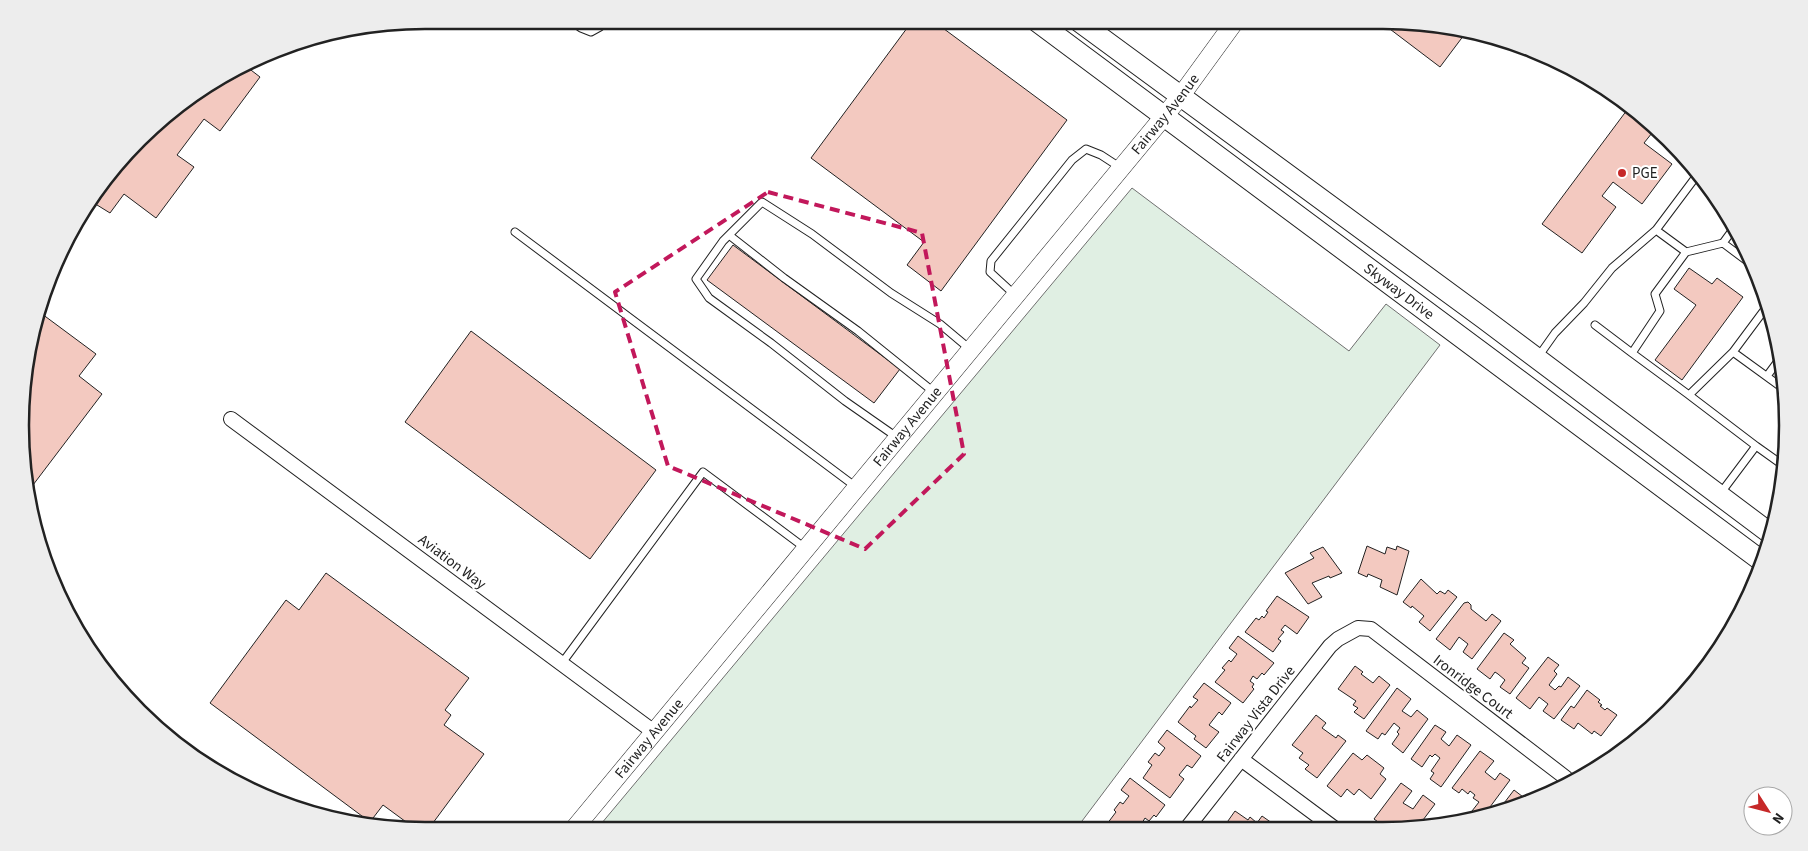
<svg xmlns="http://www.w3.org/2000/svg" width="1808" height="851" viewBox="0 0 1808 851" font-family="'Source Sans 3',sans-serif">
	<rect width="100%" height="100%" fill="#fff"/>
	<path fill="#e0efe3" stroke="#6f6f6f" d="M 1132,188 L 1349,351 L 1386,304 L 1440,345 L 1076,829 L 596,830 Z"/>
	<path fill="#f3c9c0" stroke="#222" d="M 913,20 L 932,20 L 1067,120 L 941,291 L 907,265 L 924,242 L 811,158 Z
		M 1378,20 L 1462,28 L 1467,31 L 1440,67 Z
		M 247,67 L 260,77 L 220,131 L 204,119 L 177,155 L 194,167 L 156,218 L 124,194 L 110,213 L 89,200 L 178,104 Z
		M 1630,106 L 1656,128 L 1644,143 L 1672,164 L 1642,204 L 1613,182 L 1602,196 L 1616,207 L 1582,253 L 1542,224 Z
		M 733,245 L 900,369 L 874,403 L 707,280 Z
		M 58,257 L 60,259 L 50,272 L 51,271 Z
		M 1689,268 L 1712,284 L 1717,278 L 1743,297 L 1682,380 L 1655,360 L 1696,305 L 1674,289 Z
		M 38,311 L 96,354 L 79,376 L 102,394 L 33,485 L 24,478 L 28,346 Z
		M 471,331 L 656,470 L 590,559 L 405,422 Z
		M 1367,546 L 1385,554 L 1387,547 L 1396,550 L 1397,546 L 1409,551 L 1397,595 L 1380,587 L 1382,580 L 1368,574 L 1367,577 L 1358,573 Z
		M 1323,547 L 1342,573 L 1330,578 L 1329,576 L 1312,583 L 1322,597 L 1308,604 L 1285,573 L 1314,558 L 1310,553 Z
		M 326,573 L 469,678 L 445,710 L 451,715 L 444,725 L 484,754 L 427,831 L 417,830 L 383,805 L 370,822 L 210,703 L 286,600 L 299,610 Z
		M 1421,579 L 1437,594 L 1440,591 L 1445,594 L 1448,590 L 1457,597 L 1430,631 L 1419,622 L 1424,616 L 1412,606 L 1411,608 L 1403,602 Z
		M 1277,596 L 1309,617 L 1297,634 L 1285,625 L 1281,630 L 1284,632 L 1278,639 L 1281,641 L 1273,652 L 1245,632 L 1256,618 L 1259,620 L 1262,616 L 1264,618 L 1268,612 L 1266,611 Z
		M 1468,602 L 1471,605 L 1471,609 L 1486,621 L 1492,614 L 1501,621 L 1472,659 L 1463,652 L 1468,644 L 1459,637 L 1450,650 L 1436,639 L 1464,603 Z
		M 1504,633 L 1514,640 L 1510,644 L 1526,658 L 1522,663 L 1529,668 L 1510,694 L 1500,687 L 1505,680 L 1498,674 L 1495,672 L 1490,679 L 1477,669 Z
		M 1238,636 L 1274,663 L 1264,675 L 1262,673 L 1257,679 L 1253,676 L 1250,681 L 1254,684 L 1252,687 L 1254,689 L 1243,703 L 1215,682 L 1225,670 L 1222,668 L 1229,660 L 1231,662 L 1237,654 L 1229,648 Z
		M 1548,657 L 1559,665 L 1554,671 L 1557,674 L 1549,685 L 1555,690 L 1559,686 L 1561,687 L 1568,677 L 1580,686 L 1554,719 L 1543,711 L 1548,704 L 1539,697 L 1530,709 L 1516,698 Z
		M 1355,666 L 1363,672 L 1361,674 L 1373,683 L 1379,676 L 1390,685 L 1364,719 L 1354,712 L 1358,708 L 1353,705 L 1356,701 L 1338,689 Z
		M 1204,683 L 1231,703 L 1222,715 L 1219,712 L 1209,725 L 1219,732 L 1206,748 L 1194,739 L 1196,736 L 1178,722 L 1190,706 L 1191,708 L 1198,700 L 1193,697 Z
		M 1397,688 L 1411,699 L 1402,711 L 1411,717 L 1417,710 L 1428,719 L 1403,753 L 1392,744 L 1399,734 L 1397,732 L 1400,728 L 1394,723 L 1385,735 L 1382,733 L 1378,739 L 1366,731 Z
		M 1587,690 L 1600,700 L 1598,702 L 1602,705 L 1600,706 L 1605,710 L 1607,708 L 1617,715 L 1601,736 L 1594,731 L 1592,734 L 1578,723 L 1574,729 L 1561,720 L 1571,706 L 1574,708 Z
		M 1316,715 L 1326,723 L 1322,728 L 1336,738 L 1338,735 L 1346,741 L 1317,778 L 1305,769 L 1309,765 L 1299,758 L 1303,753 L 1292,745 Z
		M 1435,725 L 1446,732 L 1441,739 L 1449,746 L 1457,735 L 1471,745 L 1441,787 L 1430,779 L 1434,773 L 1431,771 L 1440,758 L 1435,754 L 1432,757 L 1430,755 L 1422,767 L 1411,759 Z
		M 1167,730 L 1201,756 L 1192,768 L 1187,765 L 1179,775 L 1184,779 L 1170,798 L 1143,778 L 1152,765 L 1148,762 L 1155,753 L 1159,756 L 1165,748 L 1158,742 Z
		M 1641,736 L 1630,747 L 1627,749 L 1624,743 Z
		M 1480,751 L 1494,761 L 1485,772 L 1495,780 L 1500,773 L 1510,780 L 1490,807 L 1484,815 L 1479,816 L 1472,811 L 1479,802 L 1473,798 L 1475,795 L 1470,791 L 1468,794 L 1462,789 L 1459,793 L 1452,788 Z
		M 1353,753 L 1362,760 L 1367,755 L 1384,768 L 1380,774 L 1386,779 L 1371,799 L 1359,789 L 1354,795 L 1347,789 L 1341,797 L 1327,786 Z
		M 1130,778 L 1165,805 L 1156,817 L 1154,815 L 1149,821 L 1145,818 L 1142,823 L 1146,826 L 1145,828 L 1113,829 L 1107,824 L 1116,812 L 1114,810 L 1120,802 L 1123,804 L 1129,796 L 1121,790 Z
		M 1401,783 L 1412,791 L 1403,803 L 1413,809 L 1423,795 L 1435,804 L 1417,828 L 1397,828 L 1389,822 L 1385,827 L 1374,819 Z
		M 1514,790 L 1527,800 L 1524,804 L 1498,811 Z
		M 1235,811 L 1248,820 L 1250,817 L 1257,823 L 1262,816 L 1279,828 L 1223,828 Z
		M 1452,818 L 1455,822 L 1442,826 L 1448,819 Z"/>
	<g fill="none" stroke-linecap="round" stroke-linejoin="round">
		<g stroke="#222" stroke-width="9">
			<path id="service" d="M 570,20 L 581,28 L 591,32 L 600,27 L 606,20
				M 1734,228 L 1723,243 L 1755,267
				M 1656,230 L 1686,252
				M 515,232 L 856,487
				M 729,235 L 784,278 L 858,331 L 935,393
				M 1723,243 L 1686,252 L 1655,294 L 1660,311 L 1632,353 L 1689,395 L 1733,352
				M 1015,295 L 990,272 L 991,261 L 1072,160 L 1086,149 L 1101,155 L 1121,168
				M 1768,305 L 1733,352 L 1784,389
				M 1595,325 L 1632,353
				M 1538,357 L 1555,333 L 1584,303 L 1612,268 L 1656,230 L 1698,174
				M 1767,376 L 1781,357
				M 1689,395 L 1756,446 L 1720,494
				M 898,438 L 845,401 L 771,343 L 709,298 L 696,279 L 723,241 L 762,202 L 812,234 L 891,293 L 940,324 L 971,350
				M 1756,446 L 1784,466
				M 562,663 L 703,472 L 805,548"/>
		</g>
		<g stroke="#222" stroke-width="16">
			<path id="minor" d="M 231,419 L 654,732
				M 1241,759 L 1334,828
				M 1187,828 L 1330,646 L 1338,639 L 1358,628 L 1371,629 L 1566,778"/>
		</g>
		<g stroke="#222" stroke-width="19">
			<g id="tertiary">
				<path id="s1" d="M 573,830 L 1180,97 L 1236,20"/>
			</g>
		</g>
		<g stroke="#222" stroke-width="22">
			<g id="secondary">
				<path id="s2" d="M 1035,20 L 1763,562"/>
				<path d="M 1077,20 L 1483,318 L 1771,534"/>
			</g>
		</g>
		<use href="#service" stroke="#fff" stroke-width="7"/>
		<use href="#minor" stroke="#fff" stroke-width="14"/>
		<use href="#tertiary" stroke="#fff" stroke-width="18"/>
		<use href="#secondary" stroke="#fff" stroke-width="20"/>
	</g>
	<path fill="none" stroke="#c2185b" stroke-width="4" stroke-dasharray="10 6" stroke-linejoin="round" d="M 768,192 L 922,233 L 964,454 L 865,549 L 668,466 L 615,292 Z"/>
	<circle fill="#c62828" stroke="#fff" stroke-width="2" cx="1622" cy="173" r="5"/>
	<g text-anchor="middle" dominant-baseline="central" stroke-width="4" stroke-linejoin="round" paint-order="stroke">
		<g font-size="15" fill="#222" stroke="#fff">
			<text stroke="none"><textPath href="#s1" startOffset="929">Fairway Avenue</textPath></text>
			<text stroke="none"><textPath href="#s2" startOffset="454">Skyway Drive</textPath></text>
			<text stroke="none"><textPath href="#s1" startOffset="524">Fairway Avenue</textPath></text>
			<text transform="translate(452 562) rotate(37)">Aviation Way</text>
			<text transform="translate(1473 687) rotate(37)">Ironridge Court</text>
			<text transform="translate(1256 714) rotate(-52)">Fairway Vista Drive</text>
			<text stroke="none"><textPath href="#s1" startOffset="119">Fairway Avenue</textPath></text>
		</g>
		<g font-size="15" fill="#222" stroke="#fff" text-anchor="start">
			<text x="1632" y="173">PGE</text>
		</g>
	</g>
	<path d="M0 0H1808V851H0ZM425 29H1383A396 396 0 0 1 1779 425V426A396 396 0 0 1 1383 822H425A396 396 0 0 1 29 426V425A396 396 0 0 1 425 29Z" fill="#ededed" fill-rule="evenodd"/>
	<path fill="none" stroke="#222" stroke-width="2.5" d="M425 29H1383A396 396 0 0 1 1779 425V426A396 396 0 0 1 1383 822H425A396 396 0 0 1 29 426V425A396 396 0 0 1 425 29Z"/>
	<g transform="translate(1768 811) rotate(126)"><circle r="24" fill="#ffffff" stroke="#a7a7a7"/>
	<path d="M0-4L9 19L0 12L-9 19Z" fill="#c62828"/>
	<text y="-8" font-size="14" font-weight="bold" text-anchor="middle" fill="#222222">N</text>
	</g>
</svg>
